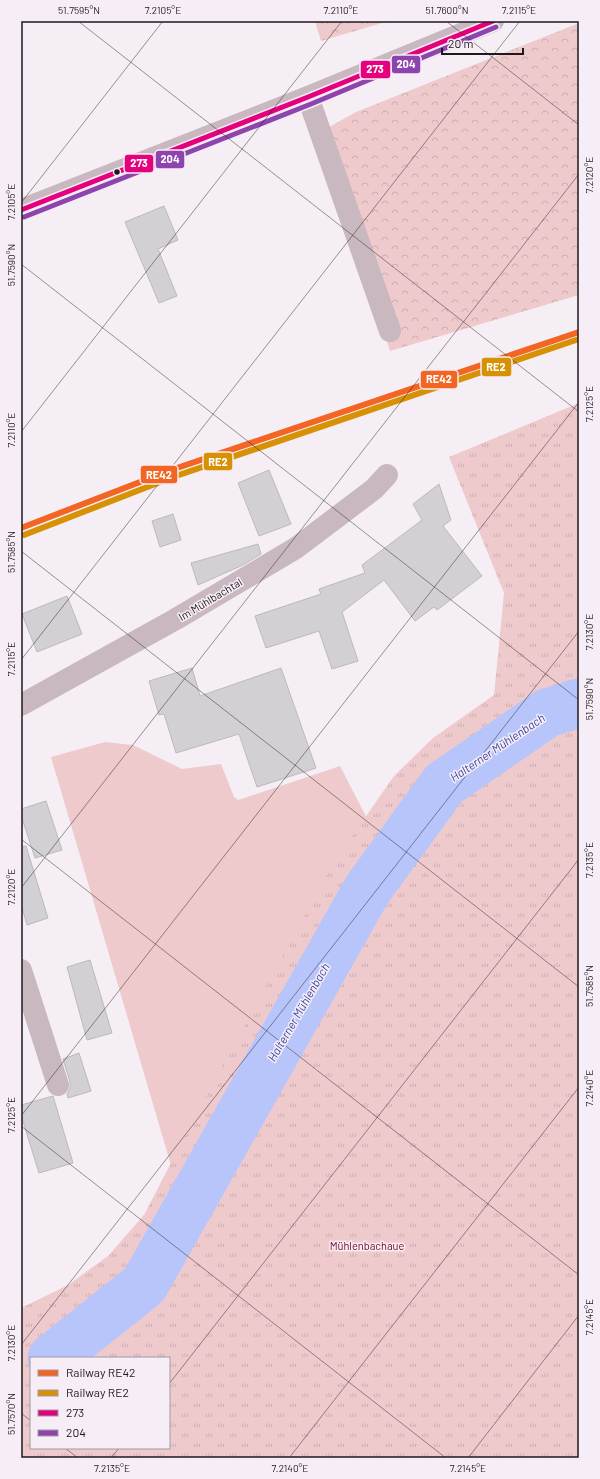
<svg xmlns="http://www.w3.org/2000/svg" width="600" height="1479" viewBox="0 0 600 1479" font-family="Barlow,sans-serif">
	<defs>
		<pattern id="forest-crowns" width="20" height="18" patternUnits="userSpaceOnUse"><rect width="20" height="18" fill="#efcacd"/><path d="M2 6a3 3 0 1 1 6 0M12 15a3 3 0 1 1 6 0" fill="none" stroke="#ccadb0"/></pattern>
		<pattern id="park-tufts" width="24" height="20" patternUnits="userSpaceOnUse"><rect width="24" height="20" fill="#efcacd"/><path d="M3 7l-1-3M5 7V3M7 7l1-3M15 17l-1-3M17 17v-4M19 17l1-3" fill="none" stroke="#ccadb0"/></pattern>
	</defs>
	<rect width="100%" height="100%" fill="#f5eff5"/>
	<path fill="#efcacd" d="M 105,742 L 133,745 L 182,769 L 221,764 L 234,797 L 238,800 L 340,766 L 372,828 L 175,1179 L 51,757 Z"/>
	<path fill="url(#forest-crowns)" d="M 315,21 L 389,21 L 321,41 Z
		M 579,23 L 579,295 L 390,351 L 320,132 L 356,112 Z"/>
	<path fill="url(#park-tufts)" fill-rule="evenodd" d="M 579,403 L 579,1458 L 21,1458 L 21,1308 L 68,1285 L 108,1256 L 144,1215 L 190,1126 L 332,865 L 394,776 L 433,738 L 494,695 L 504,593 L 449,457 ZM 31,1358 L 169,1358 L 169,1448 L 31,1448 Z"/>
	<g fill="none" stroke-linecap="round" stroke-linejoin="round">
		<path stroke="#b8c5fb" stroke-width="49" d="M 52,1358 L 144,1285 L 367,890 L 444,784 L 547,713 L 579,703"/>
	</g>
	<path fill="#d3d0d5" stroke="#bcb9bd" d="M 164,206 L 178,240 L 158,249 L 177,296 L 159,303 L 125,222 Z
		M 269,470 L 291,524 L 259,536 L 238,483 Z
		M 439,484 L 451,520 L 443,526 L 482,576 L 437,610 L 434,607 L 415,621 L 384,580 L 342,612 L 358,661 L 332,669 L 319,631 L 266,648 L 255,616 L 321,594 L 319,589 L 365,573 L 362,565 L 422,520 L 413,504 Z
		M 173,514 L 181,540 L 160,547 L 152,521 Z
		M 258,544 L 261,554 L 243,565 L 198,585 L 191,563 Z
		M 67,596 L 82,634 L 37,652 L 22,614 Z
		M 192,668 L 200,696 L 281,668 L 316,768 L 257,787 L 239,734 L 176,753 L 164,714 L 159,715 L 149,681 Z
		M 46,801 L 62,850 L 35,858 L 21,815 L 21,809 Z
		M 26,846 L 48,918 L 27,925 L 21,904 L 21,847 Z
		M 90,960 L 112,1033 L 87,1040 L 67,967 Z
		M 79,1053 L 91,1091 L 68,1098 L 67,1094 L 70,1088 L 70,1082 L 63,1059 Z
		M 53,1096 L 73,1163 L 39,1173 L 21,1115 L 21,1105 Z"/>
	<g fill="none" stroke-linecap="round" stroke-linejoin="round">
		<path stroke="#cab8c0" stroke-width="22" d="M 308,97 L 390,331
			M 21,210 L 308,97 L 493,21
			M 21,705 L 176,619 L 296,548 L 374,489 L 387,475
			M 21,970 L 58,1085"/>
		<g stroke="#f7edf7" stroke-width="8">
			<path id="bus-1" d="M 21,210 L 308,97 L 493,21"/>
		</g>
		<g stroke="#f7edf7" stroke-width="8">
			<path id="bus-2" d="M 24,217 L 311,104 L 496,27"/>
		</g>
		<use href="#bus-1" stroke="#e5007d" stroke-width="5"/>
		<use href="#bus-2" stroke="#8e44ad" stroke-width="5"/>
		<g stroke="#f7edf7" stroke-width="9">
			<path id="rail-1" d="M 21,528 L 171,470 L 579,332"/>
		</g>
		<g stroke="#f7edf7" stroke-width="9">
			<path id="rail-2" d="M 24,535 L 173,477 L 579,339"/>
		</g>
		<use href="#rail-1" stroke="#f26522" stroke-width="6"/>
		<use href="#rail-2" stroke="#d69104" stroke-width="6"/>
	</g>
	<path fill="none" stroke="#1d1a1d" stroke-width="1" stroke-opacity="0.45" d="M 78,21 L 579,412M 446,21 L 579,125M 21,203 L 163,21M 21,264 L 579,700M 21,432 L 342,21M 21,551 L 579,987M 21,660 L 520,21M 21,839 L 579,1275M 21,888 L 579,174M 21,1116 L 579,402M 21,1126 L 446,1458M 21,1345 L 579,631M 169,1384 L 579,859M 21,1413 L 31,1421M 65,1448 L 78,1458M 111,1458 L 119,1448M 289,1458 L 579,1087M 468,1458 L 579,1315"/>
	<circle fill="#1d1a1d" stroke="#f7edf7" stroke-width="1.5" cx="117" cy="172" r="3.5"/>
	<g text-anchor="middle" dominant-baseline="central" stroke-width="3" stroke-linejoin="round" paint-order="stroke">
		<g font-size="11" fill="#1d1a1d" stroke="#f7edf7">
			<text transform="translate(210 599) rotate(-31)">Im Mühlbachtal</text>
		</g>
		<g font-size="11" fill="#75051e" stroke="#f7edf7">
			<text x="367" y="1245">Mühlenbachaue</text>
		</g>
		<g font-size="12" font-style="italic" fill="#38489e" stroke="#f7edf7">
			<text transform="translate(497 747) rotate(-34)">Halterner Mühlenbach</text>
			<text transform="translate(298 1012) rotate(-60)">Halterner Mühlenbach</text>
		</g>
	</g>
	<g stroke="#f7edf7" stroke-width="1.5">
		<rect x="391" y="55" width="30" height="19" rx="4" fill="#8e44ad"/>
		<rect x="360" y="60" width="31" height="19" rx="4" fill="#e5007d"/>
		<rect x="155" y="150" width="30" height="19" rx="4" fill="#8e44ad"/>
		<rect x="124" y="154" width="30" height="19" rx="4" fill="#e5007d"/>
		<rect x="481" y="357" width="31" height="20" rx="4" fill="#d69104"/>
		<rect x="420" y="370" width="38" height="19" rx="4" fill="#f26522"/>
		<rect x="203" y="452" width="30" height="19" rx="4" fill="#d69104"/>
		<rect x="140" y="465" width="38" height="19" rx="4" fill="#f26522"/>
	</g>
	<g font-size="11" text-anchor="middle" font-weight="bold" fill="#fff">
		<text x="406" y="68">204</text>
		<text x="375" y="73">273</text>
		<text x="170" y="163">204</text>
		<text x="139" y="167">273</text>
		<text x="496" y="371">RE2</text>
		<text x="439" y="383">RE42</text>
		<text x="218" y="466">RE2</text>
		<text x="159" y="479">RE42</text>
	</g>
	<rect width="600" height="1479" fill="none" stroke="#f7edf7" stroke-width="44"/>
	<rect x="30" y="1357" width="140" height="92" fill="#f7edf7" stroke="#a099a0"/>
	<rect x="38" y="1370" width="20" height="6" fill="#f26522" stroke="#a099a0"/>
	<text x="66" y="1377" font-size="12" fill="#1d1a1d">Railway RE42</text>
	<rect x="38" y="1390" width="20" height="6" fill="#d69104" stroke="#a099a0"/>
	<text x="66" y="1397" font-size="12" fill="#1d1a1d">Railway RE2</text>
	<rect x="38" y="1410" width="20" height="6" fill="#e5007d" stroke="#a099a0"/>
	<text x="66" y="1417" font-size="12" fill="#1d1a1d">273</text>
	<rect x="38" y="1430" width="20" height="6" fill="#8e44ad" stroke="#a099a0"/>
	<text x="66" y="1437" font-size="12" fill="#1d1a1d">204</text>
	<path d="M442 48v6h81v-6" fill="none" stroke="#1d1a1d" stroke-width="2"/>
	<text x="448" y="48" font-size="12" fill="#1d1a1d" stroke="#f7edf7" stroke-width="3" paint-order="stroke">20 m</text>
	<rect x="22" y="22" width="556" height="1435" fill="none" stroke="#1d1a1d" stroke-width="1.5"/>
	<g font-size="10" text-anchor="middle" fill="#1d1a1d">
		<text x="79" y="14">51.7595°N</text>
		<text x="163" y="14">7.2105°E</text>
		<text x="341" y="14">7.2110°E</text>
		<text x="447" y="14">51.7600°N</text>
		<text x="519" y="14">7.2115°E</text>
		<text transform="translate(589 175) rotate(-90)" y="4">7.2120°E</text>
		<text transform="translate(11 202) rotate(-90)" y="4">7.2105°E</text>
		<text transform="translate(11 265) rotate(-90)" y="4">51.7590°N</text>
		<text transform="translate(589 404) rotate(-90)" y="4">7.2125°E</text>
		<text transform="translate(11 430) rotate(-90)" y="4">7.2110°E</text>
		<text transform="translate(11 552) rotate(-90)" y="4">51.7585°N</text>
		<text transform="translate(589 632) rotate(-90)" y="4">7.2130°E</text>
		<text transform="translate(11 659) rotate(-90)" y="4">7.2115°E</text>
		<text transform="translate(589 699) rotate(-90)" y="4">51.7590°N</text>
		<text transform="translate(589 860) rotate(-90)" y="4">7.2135°E</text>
		<text transform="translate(11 887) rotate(-90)" y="4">7.2120°E</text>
		<text transform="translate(589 986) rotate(-90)" y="4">51.7585°N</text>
		<text transform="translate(589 1088) rotate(-90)" y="4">7.2140°E</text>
		<text transform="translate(11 1115) rotate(-90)" y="4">7.2125°E</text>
		<text transform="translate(589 1317) rotate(-90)" y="4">7.2145°E</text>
		<text transform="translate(11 1343) rotate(-90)" y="4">7.2130°E</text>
		<text transform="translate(11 1414) rotate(-90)" y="4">51.7570°N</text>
		<text x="112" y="1472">7.2135°E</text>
		<text x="290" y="1472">7.2140°E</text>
		<text x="468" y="1472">7.2145°E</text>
	</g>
</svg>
